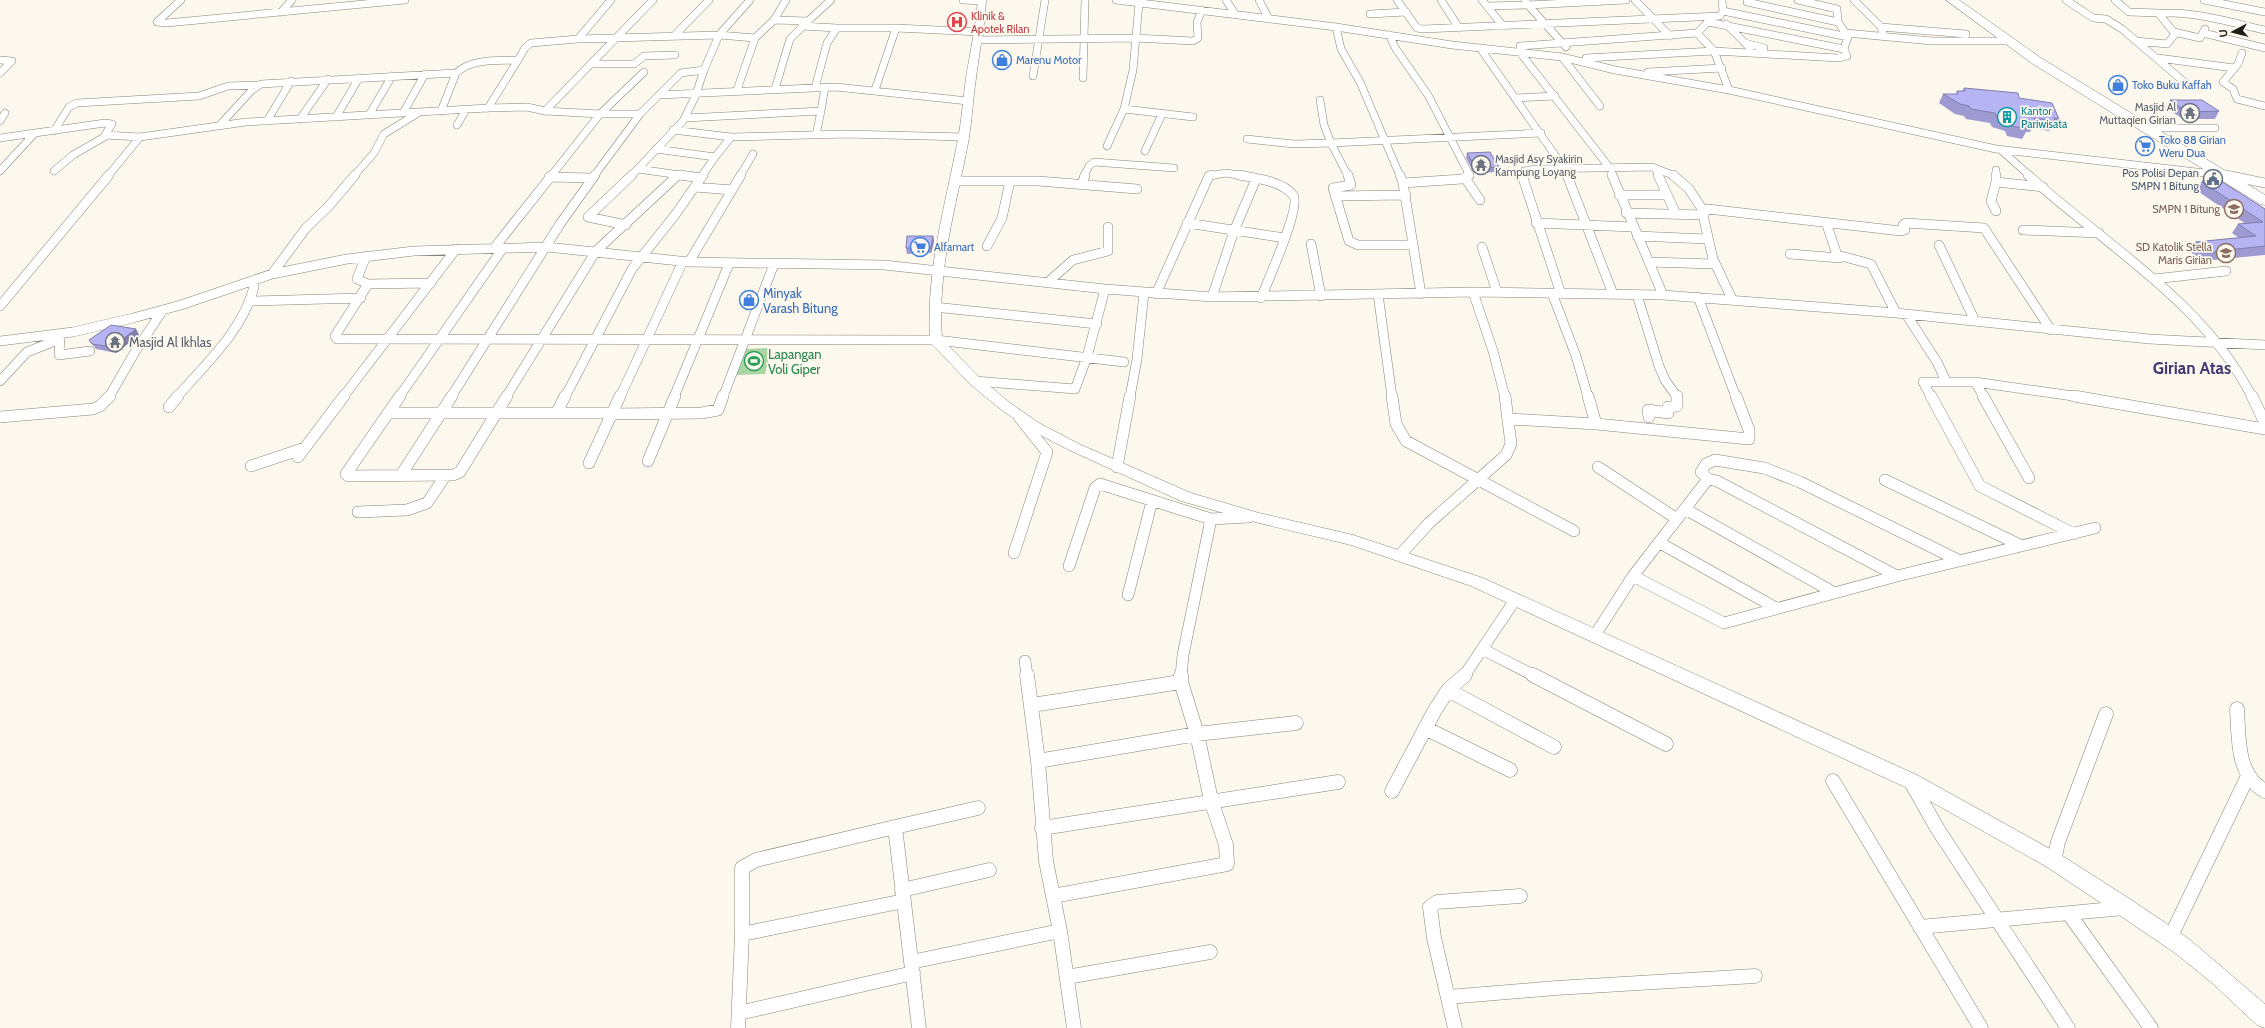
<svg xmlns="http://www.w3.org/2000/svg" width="2265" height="1028" viewBox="0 0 2265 1028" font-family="Cabin,sans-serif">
	<rect width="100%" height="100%" fill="#fdf8ed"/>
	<path fill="#a9d5a3" d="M 771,348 L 765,374 L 735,375 L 743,349 Z"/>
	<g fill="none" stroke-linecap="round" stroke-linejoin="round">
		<g stroke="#89847b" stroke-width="8">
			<path id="street-far3" d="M 181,0 L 157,22 L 167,23 L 405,0
				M 963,0 L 982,1
				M 1116,0 L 1336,27 L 1452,45 L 1562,57 L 1615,70 L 1729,90 L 1996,149 L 2231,176
				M 1226,0 L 1235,14
				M 1259,0 L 1269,19
				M 1397,0 L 1417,28 L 1423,29 L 1720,16 L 1723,11 L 1722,0
				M 1441,0 L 1459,28
				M 1482,0 L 1503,26
				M 1525,0 L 1528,5 L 1626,0
				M 1635,0 L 1670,36
				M 1798,0 L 1837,9 L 1838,22
				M 1854,0 L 1881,27 L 1883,34
				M 2066,0 L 2093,18 L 2106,19 L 2122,29 L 2189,86
				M 2115,0 L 2129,12 L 2159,13
				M 2204,0 L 2265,12
				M 1139,3 L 1133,70 L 1124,109 L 1193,117
				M 1488,6 L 1528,5 L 1566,47
				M 1723,11 L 1848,37
				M 281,12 L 292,0
				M 1370,14 L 1406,12
				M 774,20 L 786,0
				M 808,21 L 831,0
				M 1726,24 L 1750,48
				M 802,26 L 837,28 L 827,43 L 815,88
				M 1336,27 L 1341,49 L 1360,82 L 1400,176
				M 1881,27 L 1966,34
				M 837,28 L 896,28 L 875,90
				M 896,28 L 980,32
				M 2174,32 L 2200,38 L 2205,29
				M 1846,33 L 1932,41 L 2006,41
				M 2203,33 L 2265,48
				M 719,35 L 750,0
				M 719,35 L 755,38
				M 1389,35 L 1396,49 L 1428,95 L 1470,176
				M 674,36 L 709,0
				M 979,40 L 1135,38 L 1193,41 L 1198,38 L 1197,22 L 1202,10
				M 2136,41 L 2167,44 L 2175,34 L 2159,14 C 2187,9 2236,24 2265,30
				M 1745,43 L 1764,48
				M 1520,46 L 1697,33
				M 1480,48 L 1564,168 L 1567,176
				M 1519,51 L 1609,167 L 1612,176
				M 2242,53 L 2238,64 L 2223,82 L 2233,89 L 2237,99 L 2265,106
				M 1562,57 L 1600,106
				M 1586,58 L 1714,51 L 1838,58 L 1847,56 L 1844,49 L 1848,37 L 1838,22 L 1747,2
				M 2158,58 L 2234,68
				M 0,60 L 12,61 L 0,73
				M 592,64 L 634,64 L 644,56 L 675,55
				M 1648,72 L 1722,68
				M 456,73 C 473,58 497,61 518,60 L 525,48 L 531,43 L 578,39
				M 1033,76 L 1045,0
				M 1083,78 L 1085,0
				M 737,90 L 755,38 L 774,20 L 808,21 L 790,39 L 775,89
				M 1729,90 L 1714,51 L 1697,33 L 1708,22 L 1844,49
				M 659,95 L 836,87 L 968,101
				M 1516,98 L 1555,96
				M 488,108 L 518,60
				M 545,111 L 653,0
				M 403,113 L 425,74
				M 369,115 L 392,76
				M 336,117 L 359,78
				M 685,118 L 821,111 L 825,87
				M 300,119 L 328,79
				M 0,121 L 5,113
				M 267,121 L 291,81
				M 220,125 L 251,91 L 261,84 L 456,73 L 441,111
				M 457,125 L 466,110
				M 2143,128 L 2215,128
				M 673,130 L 731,137 L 847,134 L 964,137
				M 54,131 L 69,107 L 77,103 L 199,96 L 228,86 L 258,85
				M 816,135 L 821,111
				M 0,138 L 105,123 L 112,124 L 105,135 L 140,137 L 246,122 L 488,108 L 527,107 L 545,111 L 600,114 L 644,72
				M 1247,139 L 1294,144 L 1331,143 L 1324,125 L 1320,100
				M 1107,146 L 1124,109
				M 656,149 L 715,157 L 702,176
				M 2001,150 L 2030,176
				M 1145,151 L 1162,114
				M 715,157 L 731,137
				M 1655,168 L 1659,176
				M 638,169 L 687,176
				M 1996,170 L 1996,176
				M 0,171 L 34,134
				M 54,171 L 73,155 L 106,136
				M 108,176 L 140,137
				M 354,176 L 374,153 L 384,134 L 418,113
				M 551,176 L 600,114 L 640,114
				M 594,176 L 640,114 L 681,73 L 704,70 L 719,35 L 578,39 L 611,0
				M 631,176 L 683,121 L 695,97 L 704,70
				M 677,176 L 678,175
				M 740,176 L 753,154
				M 1084,176 L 1089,166 L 1094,162 L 1174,168
				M 1209,176 L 1226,173 L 1244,176
				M 1348,176 L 1331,143 L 1541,133
				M 1522,176 L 1524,171 L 1536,169 L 1652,167 L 1675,176"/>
		</g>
		<g stroke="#89847b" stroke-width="10">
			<path id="street-far2" d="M 680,175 L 701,178
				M 1239,175 C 1255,178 1282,181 1293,195 C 1302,205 1267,283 1261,298
				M 1348,175 L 1351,185 L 1333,188 L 1349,241 L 1358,245 L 1413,245
				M 1400,175 L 1403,183 L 1421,294
				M 1522,175 L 1561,294
				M 1567,175 L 1613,294
				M 1612,175 L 1663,295
				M 1658,175 L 1676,214
				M 1673,175 L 1689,189 L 1704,212
				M 1996,175 L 1996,182
				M 2028,175 C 2105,245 2204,302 2252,397
				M 2226,175 L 2265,183
				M 549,177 L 592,178
				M 1465,178 L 1480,200
				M 956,181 L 1038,181 L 1137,189
				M 1403,183 L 1462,179 L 1469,175
				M 1082,185 L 1085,175
				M 695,187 L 732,190
				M 1619,195 L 1667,195
				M 1335,196 L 1406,195
				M 1996,211 L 1991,201 L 1996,182 L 2043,187
				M 1626,213 L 1703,215
				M 1826,222 L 1837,255 L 1871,264 L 1896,313
				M 1187,223 L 1285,238
				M 1536,223 L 1633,227
				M 626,225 L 588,217 L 632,175
				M 2023,230 L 2099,233
				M 1637,236 L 1707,239
				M 1311,244 L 1321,296
				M 1939,245 L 1975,321
				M 987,246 L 1002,218 L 1010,181
				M 1482,247 L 1497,292
				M 494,248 L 552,175
				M 1790,254 L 1840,258
				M 366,256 L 357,279 L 368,284 L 335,336 L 337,339 L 936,340 L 1124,362
				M 689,262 L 741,175
				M 1650,262 L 1713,264
				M 272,274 L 306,228 L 328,207 L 355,175
				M 2154,279 L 2226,271
				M 1047,283 L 1073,260 L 1108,251 L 1108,227
				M 368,284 L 431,283
				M 1473,292 L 1493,351 L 1505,397
				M 1552,293 L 1576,356 L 1588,397
				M 1156,294 L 1209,176 L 1212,175
				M 1378,294 L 1392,397
				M 1637,295 L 1659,366 L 1665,380 L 1677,397
				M 1212,297 L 1234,231 L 1256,179
				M 1698,297 L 1736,397
				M 1732,299 L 1713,259 L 1703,215 L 1708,209 L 1901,231 L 1905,230 L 1903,225 L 1906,223 L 1984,228 L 2051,330
				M 251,301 L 361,298
				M 0,306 L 109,175
				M 934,307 L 1097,324
				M 1906,314 L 1937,362 L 1946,381
				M 60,334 L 59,355 L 90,351
				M 0,341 L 73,332 L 133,318 L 181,305 L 272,274 L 347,259 L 414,251 L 547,247 L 689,262 L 884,265 L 1105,289 L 1212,297 L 1473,292 L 1663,295 L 1896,313 L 2149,339 L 2265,345
				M 0,381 L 27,352 L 60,339
				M 975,381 L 1075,389 L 1087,357 L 1105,289
				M 1975,382 L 1984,397
				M 109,397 L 135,352 L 163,310
				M 177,397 C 206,363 242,332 254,287 L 250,282
				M 343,397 L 456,249
				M 399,397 L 503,248
				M 451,397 L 560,224 L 595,175
				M 506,397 L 596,251 L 678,175
				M 565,397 L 632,269 L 675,215 L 703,175
				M 620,397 L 683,261
				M 674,397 L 729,264
				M 723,397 L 774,264
				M 1130,397 L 1137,359 L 1144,293
				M 1931,397 L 1923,382 L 1975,382 L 2080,397"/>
		</g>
		<g stroke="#89847b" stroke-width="12">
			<path id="street-far1" d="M 400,396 L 346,474 L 348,476 L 453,475 L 460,472 L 507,396
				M 1392,396 L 1396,424 L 1406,441 L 1574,531
				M 1588,396 L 1596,424
				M 1931,396 L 1980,486 L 2074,534
				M 1983,396 L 2029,478
				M 2074,396 L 2265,429
				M 2252,396 L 2265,423
				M 169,407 L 178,396
				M 557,412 L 565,396
				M 388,413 L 614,413
				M 613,414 L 702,413 L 718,410 L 723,396
				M 0,417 L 93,409 L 100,406 L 110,396
				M 1649,417 L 1648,410 L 1668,413 L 1668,407 L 1677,406 L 1677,396
				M 1509,419 L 1596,424 L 1749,439 L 1749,430 L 1736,396
				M 298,457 L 344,396
				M 648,461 L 675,396
				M 589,463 L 620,396
				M 251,466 L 305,448
				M 1117,467 L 1130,396
				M 1598,467 L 1677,519
				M 401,475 L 452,396
				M 1708,479 L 1701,472 L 1706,464 L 1715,460 L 1764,468 L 1800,482 L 1958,560
				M 1885,480 L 2020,545
				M 1685,509 L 1833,592
				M 358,512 L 407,510 L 427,503 L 446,475
				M 1660,543 L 1776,608
				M 1014,553 L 1047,452 L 1019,417
				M 1400,555 L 1429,523 L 1506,455 L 1511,444 L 1505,396
				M 1069,566 L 1095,488 L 1100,484 L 1211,519 L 1249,517
				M 1633,576 L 1724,623 L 1897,576
				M 1128,595 L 1152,501
				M 1595,635 L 1633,576 L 1708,479 L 1717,481 L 1897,576 L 2095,528
				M 1484,650 L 1535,676
				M 1025,661 L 1027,676
				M 1181,676 L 1183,655 L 1211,519
				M 1464,676 L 1515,600"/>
		</g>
		<g stroke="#89847b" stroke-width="15">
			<path id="street" d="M 1027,675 L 1038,761 L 1046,861 L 1060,931 L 1074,1028
				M 1533,675 L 1666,744
				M 1448,690 L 1554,747
				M 1032,705 L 1181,682
				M 2237,709 C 2239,738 2236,775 2265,791
				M 1425,728 L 1510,770
				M 1038,761 L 1197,734 L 1296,723
				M 1833,781 L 1981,1028
				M 1911,782 L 1937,828 L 2068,1028
				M 1392,791 L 1435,710 L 1448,690 L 1465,675
				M 895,827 L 978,808
				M 1042,828 L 1338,782
				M 2054,861 L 2058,842 L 2106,714
				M 902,890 L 989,870
				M 1053,896 L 1227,864 L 1226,845 L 1211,800 L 1197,734 L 1181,682 L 1181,675
				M 2069,914 L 2151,1028
				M 1920,927 L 2124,908
				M 742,934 L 904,901
				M 2170,938 L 2247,778
				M 911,962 L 1060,931
				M 1067,977 L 1210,952
				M 1448,997 L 1556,988 L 1755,976
				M 739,1013 L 913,973
				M 738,1028 L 742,934 L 742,868 L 756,860 L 895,827 L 919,1028
				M 1455,1028 L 1434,938 L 1430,907 L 1437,902 L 1520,896"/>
		</g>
		<g stroke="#89847b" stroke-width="1">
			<path id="secondary" d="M 978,0 L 986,0 C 985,27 979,52 976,78 C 973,98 972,119 969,138 C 956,208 937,267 942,339 L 980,378 L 1009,402 L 1039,423 L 1079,444 L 1191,493 L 1259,513 L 1353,535 L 1483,578 L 1917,775 L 2061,855 L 2133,901 L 2189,939 L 2265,1004 L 2265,1028 L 2257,1025 L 2211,982 L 2175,953 L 2119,915 L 2047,867 L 1905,787 L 1471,586 L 1351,545 L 1259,523 L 1181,501 L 1069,450 L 1029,429 L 999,408 L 970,384 L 931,343 L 930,340 C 926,268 945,208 958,139 C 962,119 963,98 966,78 C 970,52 976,27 978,0 Z"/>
		</g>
		<g stroke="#89847b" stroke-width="1">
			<path id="highway" d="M 1946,0 L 1959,0 L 2041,58 L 2265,195 L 2265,205 L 2260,204 L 2033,64 Z"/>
		</g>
		<use href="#street-far3" stroke="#fff" stroke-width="7"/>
		<use href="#street-far2" stroke="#fff" stroke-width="9"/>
		<use href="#street-far1" stroke="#fff" stroke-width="11"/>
		<use href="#street" stroke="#fff" stroke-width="14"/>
		<use href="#secondary" fill="#fff" fill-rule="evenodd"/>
		<use href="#highway" fill="#fff" fill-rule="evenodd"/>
	</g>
	<path fill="#9d9bd2" d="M 1964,88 L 2019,98 L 2059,119 L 2053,129 L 2051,128 L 2049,131 L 2032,128 L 2030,132 L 2026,132 L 2022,139 L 2007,136 L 2005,131 L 1992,127 L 1990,123 L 1966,119 L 1964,116 L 1955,114 L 1939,103 L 1943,94 L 1956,94 L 1957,91 L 1962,91 Z
		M 2170,100 L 2219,111 L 2215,119 L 2183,119 L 2166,108 Z
		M 1467,153 L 1499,167 L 1497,172 L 1474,173 L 1466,158 Z
		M 2208,173 L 2265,209 L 2265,255 L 2264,255 L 2203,261 L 2189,251 L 2195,242 L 2239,238 L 2232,233 L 2238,224 L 2246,224 L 2196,190 Z
		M 933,236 L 934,241 L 931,253 L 907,254 L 906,248 Z
		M 136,329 L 139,335 L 116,353 L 96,349 L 89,340 Z"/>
	<path fill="#807eab" d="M 933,236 L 934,241 L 931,253 L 931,248 Z
		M 136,329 L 139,335 L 116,353 L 112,347 Z"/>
	<path fill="#b7b4f4" stroke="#807eab" d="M 1964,88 L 2018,93 L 2019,98 L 2052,103 L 2059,119 L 2054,118 L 2055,121 L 2034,118 L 2035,123 L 2024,121 L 2027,129 L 2012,126 L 2010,121 L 1997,117 L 1995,113 L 1971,109 L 1969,106 L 1960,104 L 1943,94 L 1958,94 L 1957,91 L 1965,91 Z
		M 2170,100 L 2202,100 L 2219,111 L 2187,112 Z
		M 1490,152 L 1499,167 L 1476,168 L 1467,153 Z
		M 2208,173 L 2265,209 L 2265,246 L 2209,252 L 2195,242 L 2256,236 L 2238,224 L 2263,222 L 2202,182 Z
		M 907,236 L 933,236 L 931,248 L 906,248 Z
		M 111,325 L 136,329 L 112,347 L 92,344 L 89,340 Z"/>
	<defs>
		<g id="hospital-ring" transform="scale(1)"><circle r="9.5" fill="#fdf8ed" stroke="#e0444e" stroke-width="1.5"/><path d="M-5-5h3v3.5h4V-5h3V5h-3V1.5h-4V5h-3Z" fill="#e0444e"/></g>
		<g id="shop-ring" transform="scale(1)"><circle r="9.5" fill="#fdf8ed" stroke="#3f7fe0" stroke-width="1.5"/><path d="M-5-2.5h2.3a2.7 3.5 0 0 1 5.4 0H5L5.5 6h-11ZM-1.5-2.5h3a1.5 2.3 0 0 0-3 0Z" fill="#3f7fe0"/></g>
		<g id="temple-ring" transform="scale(1)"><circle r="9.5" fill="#fdf8ed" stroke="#6b7280" stroke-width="1.5"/><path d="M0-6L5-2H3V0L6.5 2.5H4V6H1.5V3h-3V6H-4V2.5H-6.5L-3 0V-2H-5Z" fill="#6b7280"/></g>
		<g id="building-ring" transform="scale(1)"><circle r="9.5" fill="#fdf8ed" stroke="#0f9aa8" stroke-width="1.5"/><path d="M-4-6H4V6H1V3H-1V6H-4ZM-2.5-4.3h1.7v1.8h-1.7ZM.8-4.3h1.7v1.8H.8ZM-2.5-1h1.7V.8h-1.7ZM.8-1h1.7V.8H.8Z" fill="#0f9aa8"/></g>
		<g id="supermarket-ring" transform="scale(1)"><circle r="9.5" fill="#fdf8ed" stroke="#3f7fe0" stroke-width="1.5"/><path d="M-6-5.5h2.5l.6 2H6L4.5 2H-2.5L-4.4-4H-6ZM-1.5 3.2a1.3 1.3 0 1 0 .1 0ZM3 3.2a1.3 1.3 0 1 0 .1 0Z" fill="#3f7fe0"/></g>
		<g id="civic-ring" transform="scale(1)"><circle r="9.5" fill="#fdf8ed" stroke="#5c6f8a" stroke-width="1.5"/><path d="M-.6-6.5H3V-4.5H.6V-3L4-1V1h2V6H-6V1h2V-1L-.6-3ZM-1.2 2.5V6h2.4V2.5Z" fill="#5c6f8a"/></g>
		<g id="school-ring" transform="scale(1)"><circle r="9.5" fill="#fdf8ed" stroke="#8d6e63" stroke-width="1.5"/><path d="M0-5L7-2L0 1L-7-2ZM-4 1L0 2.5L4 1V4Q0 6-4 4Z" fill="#8d6e63"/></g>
		<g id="stadium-ring" transform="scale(1)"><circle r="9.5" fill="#fdf8ed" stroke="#2e9e5b" stroke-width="1.5"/><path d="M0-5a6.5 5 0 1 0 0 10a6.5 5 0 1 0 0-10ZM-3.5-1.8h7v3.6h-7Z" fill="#2e9e5b"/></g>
	</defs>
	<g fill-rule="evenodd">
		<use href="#hospital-ring" x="957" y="22"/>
		<use href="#shop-ring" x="1002" y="60"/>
		<use href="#shop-ring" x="2118" y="85"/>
		<use href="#temple-ring" x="2190" y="113"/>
		<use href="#building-ring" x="2007" y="117"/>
		<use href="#supermarket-ring" x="2145" y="146"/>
		<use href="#temple-ring" x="1481" y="165"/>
		<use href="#civic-ring" x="2213" y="179"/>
		<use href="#school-ring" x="2234" y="209"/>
		<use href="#supermarket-ring" x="920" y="247"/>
		<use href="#school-ring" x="2226" y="253"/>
		<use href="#shop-ring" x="749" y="300"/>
		<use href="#temple-ring" x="115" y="342"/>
		<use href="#stadium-ring" x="754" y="361"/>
	</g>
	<g text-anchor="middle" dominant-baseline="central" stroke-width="3.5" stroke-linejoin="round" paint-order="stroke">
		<g font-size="11" fill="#be3a42" stroke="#fdf8ed" text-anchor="start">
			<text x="971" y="16">Klinik &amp;<tspan x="971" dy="13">Apotek Rilan</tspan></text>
		</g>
		<g font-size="11" fill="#366cbe" stroke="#fdf8ed" text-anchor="start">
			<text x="1016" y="60">Marenu Motor</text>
			<text x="2132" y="85">Toko Buku Kaffah</text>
			<text x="2159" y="140">Toko 88 Girian<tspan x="2159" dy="13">Weru Dua</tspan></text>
			<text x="934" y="247">Alfamart</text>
		</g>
		<g font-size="11" fill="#5b616d" stroke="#fdf8ed" text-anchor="end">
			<text x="2176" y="107">Masjid Al<tspan x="2176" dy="13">Muttaqien Girian</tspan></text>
			<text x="1495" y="159" text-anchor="start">Masjid Asy Syakirin<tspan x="1495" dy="13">Kampung Loyang</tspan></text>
		</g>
		<g font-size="11" fill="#0d838f" stroke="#fdf8ed" text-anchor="start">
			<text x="2021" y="111">Kantor<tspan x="2021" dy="13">Pariwisata</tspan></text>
		</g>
		<g font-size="11" fill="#4e5e75" stroke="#fdf8ed" text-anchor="end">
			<text x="2199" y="173">Pos Polisi Depan<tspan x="2199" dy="13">SMPN 1 Bitung</tspan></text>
		</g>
		<g font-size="11" fill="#785e54" stroke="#fdf8ed" text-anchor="end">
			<text x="2220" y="209">SMPN 1 Bitung</text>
			<text x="2212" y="247">SD Katolik Stella<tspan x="2212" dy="13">Maris Girian</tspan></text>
		</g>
		<g font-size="13" fill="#366cbe" stroke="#fdf8ed" text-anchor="start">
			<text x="763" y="293">Minyak<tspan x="763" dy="15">Varash Bitung</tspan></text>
		</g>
		<g font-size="13" fill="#5b616d" stroke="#fdf8ed" text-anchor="start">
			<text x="129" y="342">Masjid Al Ikhlas</text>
		</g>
		<g font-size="13" fill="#27864d" stroke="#fdf8ed" text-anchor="start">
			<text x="768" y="354">Lapangan<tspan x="768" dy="15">Voli Giper</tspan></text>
		</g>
		<g font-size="17" font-weight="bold" fill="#433975" stroke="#fdf8ed">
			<text x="2192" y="368">Girian Atas</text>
		</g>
	</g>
	<g transform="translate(2233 32) rotate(263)" stroke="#fdf8ed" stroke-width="3" paint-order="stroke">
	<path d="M0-3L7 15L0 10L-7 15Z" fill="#1f1d19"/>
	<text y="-6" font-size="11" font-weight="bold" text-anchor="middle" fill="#1f1d19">U</text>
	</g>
</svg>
